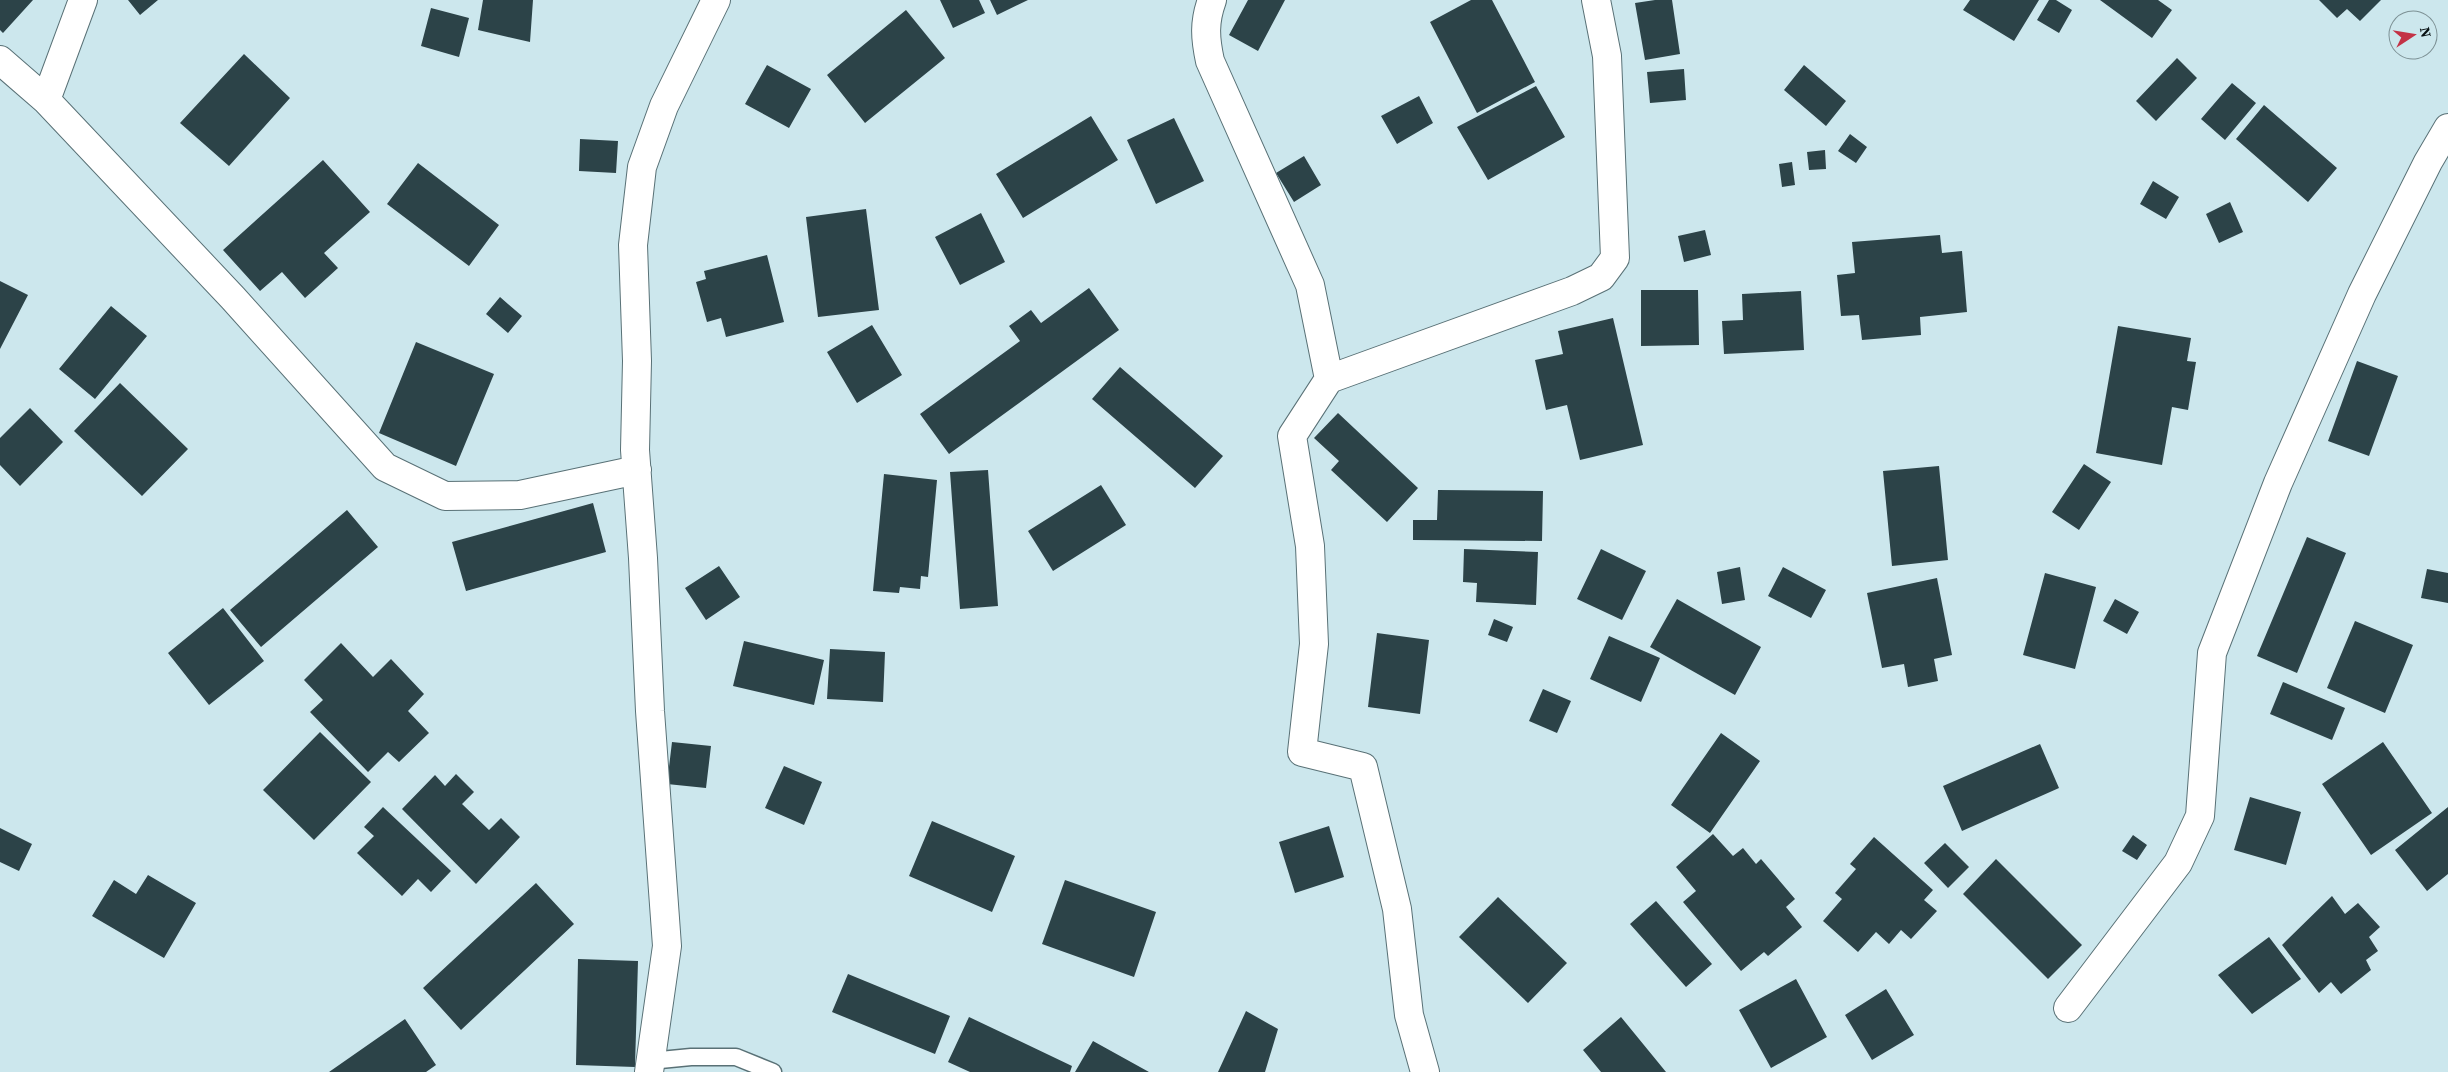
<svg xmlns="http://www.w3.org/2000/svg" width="2448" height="1072" viewBox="0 0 2448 1072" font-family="'Source Serif 4',serif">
	<rect width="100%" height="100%" fill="#cce7ed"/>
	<path fill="#2c4348" d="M 0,0 L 33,0 L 3,33 L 0,30 Z
		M 128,0 L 158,0 L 140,15 Z
		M 483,0 L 533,0 L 530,42 L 478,30 Z
		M 940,0 L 979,0 L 985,13 L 953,28 Z
		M 990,0 L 1028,0 L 997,15 Z
		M 1248,0 L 1285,0 L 1258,51 L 1229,35 Z
		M 1471,0 L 1492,0 L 1535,82 L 1477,113 L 1430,22 Z
		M 1655,0 L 1672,0 L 1680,54 L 1645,60 L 1635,3 Z
		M 1970,0 L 2039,0 L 2014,41 L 1963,10 Z
		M 2049,0 L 2056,0 L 2072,10 L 2059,33 L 2037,20 Z
		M 2100,0 L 2158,0 L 2172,10 L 2152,38 Z
		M 2319,0 L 2381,0 L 2360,21 L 2347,9 L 2337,18 Z
		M 431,8 L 469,18 L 459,57 L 421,46 Z
		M 906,10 L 945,58 L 865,123 L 827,75 Z
		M 244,54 L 290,98 L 229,166 L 180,123 Z
		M 2177,58 L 2197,78 L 2156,121 L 2136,101 Z
		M 767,65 L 811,89 L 789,128 L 745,104 Z
		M 1804,65 L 1846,101 L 1826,126 L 1784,90 Z
		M 1684,69 L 1686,100 L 1650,103 L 1647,72 Z
		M 2232,83 L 2256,103 L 2225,140 L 2201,119 Z
		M 1536,86 L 1565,137 L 1488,180 L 1457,127 Z
		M 1419,96 L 1433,123 L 1397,144 L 1381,116 Z
		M 2264,105 L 2337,168 L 2308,202 L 2236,139 Z
		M 1091,116 L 1118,160 L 1023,218 L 996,174 Z
		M 1174,118 L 1204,181 L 1156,204 L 1127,140 Z
		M 1850,134 L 1867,147 L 1856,163 L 1838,151 Z
		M 580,139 L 618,141 L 616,173 L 579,171 Z
		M 1825,150 L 1826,169 L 1809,170 L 1807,152 Z
		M 1304,156 L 1321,185 L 1294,202 L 1276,173 Z
		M 323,160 L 370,212 L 324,253 L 338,268 L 305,298 L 282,272 L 260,291 L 223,250 Z
		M 1792,162 L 1795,185 L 1782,187 L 1779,164 Z
		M 418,163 L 499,225 L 469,266 L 387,204 Z
		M 2153,181 L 2179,197 L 2166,219 L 2140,204 Z
		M 2230,202 L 2243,232 L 2219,243 L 2206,214 Z
		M 866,209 L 879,310 L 818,317 L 806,217 Z
		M 981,213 L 1005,262 L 960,285 L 935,237 Z
		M 1705,230 L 1711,255 L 1684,262 L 1678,236 Z
		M 1940,235 L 1942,253 L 1962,251 L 1967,312 L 1920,317 L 1921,335 L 1862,340 L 1859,315 L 1841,316 L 1837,275 L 1855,273 L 1852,242 Z
		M 767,255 L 784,322 L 726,337 L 721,318 L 707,322 L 696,282 L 706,279 L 704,271 Z
		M 0,281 L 28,295 L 0,349 Z
		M 1089,288 L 1119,330 L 949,454 L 920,414 L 1020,341 L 1009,326 L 1031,310 L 1041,323 Z
		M 1641,290 L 1698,290 L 1699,345 L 1641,346 Z
		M 1801,291 L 1804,350 L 1724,354 L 1722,321 L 1743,320 L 1742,294 Z
		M 500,297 L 522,316 L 508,333 L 486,314 Z
		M 111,306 L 147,336 L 95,399 L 59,369 Z
		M 1613,318 L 1643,445 L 1580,460 L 1567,405 L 1546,410 L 1535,360 L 1563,354 L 1558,331 Z
		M 872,325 L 902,375 L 857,403 L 827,352 Z
		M 2118,326 L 2191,338 L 2187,361 L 2196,362 L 2188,410 L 2172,407 L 2162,465 L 2096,453 Z
		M 416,342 L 494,374 L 456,466 L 379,433 Z
		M 2357,361 L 2398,376 L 2369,456 L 2328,441 Z
		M 1120,367 L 1223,456 L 1195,488 L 1092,399 Z
		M 120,383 L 188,449 L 142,496 L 74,431 Z
		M 30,408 L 63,442 L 20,486 L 0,465 L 0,438 Z
		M 1338,413 L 1418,488 L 1387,522 L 1331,470 L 1339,461 L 1314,438 Z
		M 2084,464 L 2111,482 L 2079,530 L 2052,512 Z
		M 1939,466 L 1948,560 L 1892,566 L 1883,471 Z
		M 988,470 L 998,606 L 960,609 L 950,472 Z
		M 884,474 L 937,480 L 928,577 L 921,576 L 920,589 L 900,587 L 899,593 L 873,591 Z
		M 1101,485 L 1126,525 L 1053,571 L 1028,531 Z
		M 1438,490 L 1543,491 L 1542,541 L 1413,540 L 1413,520 L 1437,520 Z
		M 593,503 L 606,552 L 466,591 L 452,542 Z
		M 347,510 L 378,547 L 261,647 L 230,610 Z
		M 2307,537 L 2346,553 L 2297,673 L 2257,656 Z
		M 1464,549 L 1538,552 L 1536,605 L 1476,602 L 1477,583 L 1463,582 Z
		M 1601,549 L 1646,571 L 1622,620 L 1577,599 Z
		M 719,566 L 740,597 L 706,620 L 685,588 Z
		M 1740,567 L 1745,600 L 1722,604 L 1717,572 Z
		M 1783,567 L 1826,590 L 1811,618 L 1768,596 Z
		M 2427,569 L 2448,573 L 2448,603 L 2421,598 Z
		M 2045,573 L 2096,587 L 2075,669 L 2023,655 Z
		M 1937,578 L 1952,655 L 1934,659 L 1938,681 L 1908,687 L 1904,664 L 1882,668 L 1867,593 Z
		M 1677,599 L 1761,647 L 1735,695 L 1650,647 Z
		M 2115,599 L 2139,612 L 2127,634 L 2103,621 Z
		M 223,608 L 264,661 L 209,705 L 168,653 Z
		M 1494,619 L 1513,627 L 1507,642 L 1488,635 Z
		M 2355,621 L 2413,645 L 2385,713 L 2327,688 Z
		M 1377,633 L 1429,640 L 1420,714 L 1368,707 Z
		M 1609,636 L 1660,658 L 1641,702 L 1590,679 Z
		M 744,641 L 824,660 L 814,705 L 733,686 Z
		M 341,643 L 373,677 L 391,659 L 424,694 L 408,711 L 429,733 L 399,762 L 388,752 L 368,772 L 310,712 L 323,700 L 304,680 Z
		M 830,649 L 885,652 L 883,702 L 827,699 Z
		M 2283,682 L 2345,708 L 2332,740 L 2270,714 Z
		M 1543,689 L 1571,701 L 1557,733 L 1529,721 Z
		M 320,732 L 371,782 L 314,840 L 263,790 Z
		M 1721,733 L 1760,761 L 1710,833 L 1671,805 Z
		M 672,742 L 711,746 L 706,788 L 667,784 Z
		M 2383,742 L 2432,813 L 2371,855 L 2322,784 Z
		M 2040,744 L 2059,788 L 1962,831 L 1943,786 Z
		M 784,766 L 822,782 L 804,825 L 765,808 Z
		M 456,774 L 474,792 L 462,804 L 489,830 L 501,818 L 520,837 L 476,884 L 402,809 L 435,775 L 445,786 Z
		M 2250,797 L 2301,812 L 2286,865 L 2234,850 Z
		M 383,807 L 451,871 L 431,892 L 418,879 L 402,896 L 357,853 L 374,836 L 364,827 Z
		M 2448,807 L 2448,874 L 2427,891 L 2395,850 Z
		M 932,821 L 1015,856 L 992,912 L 909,876 Z
		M 1329,826 L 1344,877 L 1295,893 L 1279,842 Z
		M 0,828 L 32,844 L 19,871 L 0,862 Z
		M 1713,834 L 1733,856 L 1743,848 L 1756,864 L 1761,859 L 1795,899 L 1786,907 L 1802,927 L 1768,956 L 1764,952 L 1741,971 L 1683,902 L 1696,891 L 1676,867 Z
		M 2133,835 L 2147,845 L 2137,860 L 2122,851 Z
		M 1874,837 L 1933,890 L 1924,900 L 1937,911 L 1911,939 L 1901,930 L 1889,944 L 1876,932 L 1858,952 L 1823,921 L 1842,899 L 1835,893 L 1856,869 L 1850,864 Z
		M 1945,843 L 1969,867 L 1948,888 L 1924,863 Z
		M 1996,859 L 2082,945 L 2048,979 L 1963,894 Z
		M 148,875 L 196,903 L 164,958 L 92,916 L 114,880 L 136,894 Z
		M 1065,880 L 1156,912 L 1134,977 L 1042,944 Z
		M 536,883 L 574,924 L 461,1030 L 423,988 Z
		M 2332,896 L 2345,914 L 2358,903 L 2380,927 L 2369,937 L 2378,951 L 2366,960 L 2371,970 L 2341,994 L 2331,982 L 2319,993 L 2282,945 Z
		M 1498,897 L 1567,963 L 1528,1003 L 1459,937 Z
		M 1656,901 L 1712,964 L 1686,987 L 1630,924 Z
		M 2269,937 L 2301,979 L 2252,1014 L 2218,975 Z
		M 578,959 L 638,961 L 635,1067 L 576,1065 Z
		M 848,974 L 950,1016 L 935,1054 L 832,1012 Z
		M 1796,979 L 1827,1037 L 1771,1068 L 1739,1010 Z
		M 1886,989 L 1914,1035 L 1872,1060 L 1845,1015 Z
		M 1246,1011 L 1278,1029 L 1265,1072 L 1218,1072 Z
		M 969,1017 L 1072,1066 L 1070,1072 L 970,1072 L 948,1062 Z
		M 1621,1017 L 1666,1072 L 1601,1072 L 1583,1050 Z
		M 405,1019 L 436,1065 L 426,1072 L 329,1072 Z
		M 1093,1041 L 1149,1072 L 1075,1072 Z"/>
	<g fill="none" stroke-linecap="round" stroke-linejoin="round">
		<g stroke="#597176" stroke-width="19">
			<path id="service" d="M 650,1061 L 691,1057 L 736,1057 L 773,1072"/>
		</g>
		<g stroke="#597176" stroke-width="30">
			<path id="minor" d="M 1212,0 C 1204,22 1205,38 1210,61 L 1310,285 L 1329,379 L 1292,436 L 1310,546 L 1314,644 L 1302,752 L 1363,767 L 1397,909 L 1409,1015 L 1425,1072
				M 0,60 L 46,100 L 233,298 L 385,467 L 445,496 L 520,495 L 637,470
				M 46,100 L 83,0
				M 1329,379 L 1572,291 L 1601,277 L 1615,258 L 1607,56 L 1596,0
				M 2068,1008 L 2178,863 L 2200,816 L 2212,653 L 2278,483 L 2362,294 L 2428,162 L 2448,128
				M 649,1072 L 667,946 L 650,711 L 643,558 L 635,450 L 637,361 L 633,245 L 642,167 L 664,106 L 716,0"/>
		</g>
		<use href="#service" stroke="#fff" stroke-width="16"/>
		<use href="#minor" stroke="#fff" stroke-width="28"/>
	</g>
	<g transform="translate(2413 35) rotate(78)"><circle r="24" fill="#cce7ed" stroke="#7d9195"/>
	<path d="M0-4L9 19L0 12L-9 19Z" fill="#c33246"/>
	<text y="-8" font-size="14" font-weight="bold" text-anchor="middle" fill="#071012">N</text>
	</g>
</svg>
